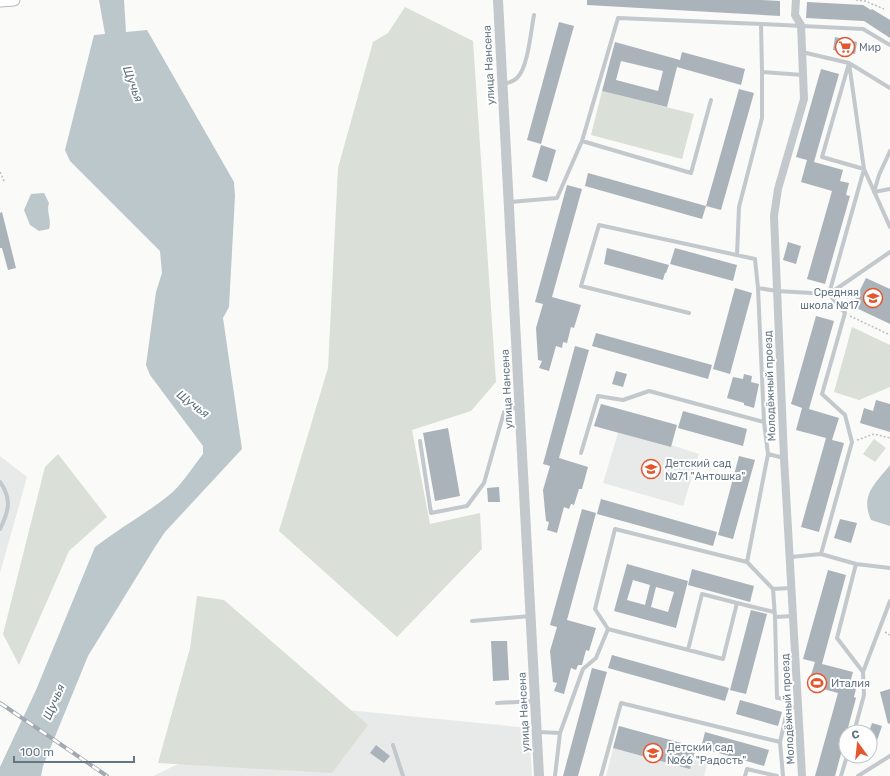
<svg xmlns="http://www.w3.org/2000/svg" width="890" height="776" viewBox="0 0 890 776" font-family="Rubik,sans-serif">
	<rect width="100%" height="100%" fill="#fafaf8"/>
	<path fill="#e8e9e9" d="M 601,404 L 677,425 L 671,445 L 699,454 L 683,506 L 603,483 L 618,433 L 594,426 Z
		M 0,456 L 27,477 L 0,573 Z
		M 337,709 L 529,728 L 532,776 L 153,776 L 220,744 Z
		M 619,726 L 696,747 L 693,758 L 708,762 L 704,776 L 606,776 Z"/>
	<path fill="#dadfd7" d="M 405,7 L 473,41 L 496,382 L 471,411 L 412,430 L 430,524 L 480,513 L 482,549 L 397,637 L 279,531 L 328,368 L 338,168 L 373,42 L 388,33 Z
		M 602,91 L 694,114 L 682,159 L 591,135 Z
		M 852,327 L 890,345 L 890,387 L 859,400 L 834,392 Z
		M 874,439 L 886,448 L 875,462 L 863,454 Z
		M 58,454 L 107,517 L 69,551 L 19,665 L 3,634 L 45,467 Z
		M 197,596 L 224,600 L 368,725 L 332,773 L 158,763 L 190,648 Z"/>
	<path fill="#bbc7cb" d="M 99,0 L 124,0 L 126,32 L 147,30 L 234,182 L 235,196 L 229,307 L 223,318 L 242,449 L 165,532 L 155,547 L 88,656 L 43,766 L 41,776 L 0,776 L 0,767 L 36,690 L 95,547 C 118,529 144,515 168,496 C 181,486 192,468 203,454 L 203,446 L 150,375 L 146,365 L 156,292 L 162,273 L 160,251 L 70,161 L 65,150 L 94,35 L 105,34 Z
		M 44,193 L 49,203 C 46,212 52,220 49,229 L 39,231 L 30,225 L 24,210 L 31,194 Z
		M 890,465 L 890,526 L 871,520 C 860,495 875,484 890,465 Z"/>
	<path fill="#aab3b9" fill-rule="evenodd" d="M 587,0 L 760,0 L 780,1 L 780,16 L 587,5 Z
		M 807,2 L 863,5 L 871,10 L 872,9 L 890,20 L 890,38 L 864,21 L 806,18 Z
		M 559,22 L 574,26 L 541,144 L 527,140 Z
		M 835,37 L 857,42 L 855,54 L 833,50 Z
		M 615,42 L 680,60 L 682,52 L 745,69 L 741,85 L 677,67 L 667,107 L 602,91 ZM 621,61 L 663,71 L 658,91 L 616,80 Z
		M 821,69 L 839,74 L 814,162 L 843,170 L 840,181 L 849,183 L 846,195 L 850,196 L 825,284 L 807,279 L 832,191 L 801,182 L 807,160 L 796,157 Z
		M 739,89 L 754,93 L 721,210 L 706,206 Z
		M 541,145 L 556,150 L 547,182 L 532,177 Z
		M 588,173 L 706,206 L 702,219 L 585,186 Z
		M 567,185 L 582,189 L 552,297 L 581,305 L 574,328 L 571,327 L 567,343 L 563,342 L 562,348 L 556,346 L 549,371 L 539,368 L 542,361 L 538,360 L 536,328 L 543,304 L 535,302 Z
		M 2,212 L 16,268 L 8,270 L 2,248 L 0,248 L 0,213 Z
		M 788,242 L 801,246 L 796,264 L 783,260 Z
		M 607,248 L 669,265 L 666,273 L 665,273 L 663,280 L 604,264 Z
		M 675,248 L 737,265 L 733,281 L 670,264 Z
		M 866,278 L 890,289 L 890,324 L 852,306 Z
		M 735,288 L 752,293 L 730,374 L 713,369 Z
		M 816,316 L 834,321 L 809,409 L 839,418 L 832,440 L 844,443 L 819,532 L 801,527 L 826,438 L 796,430 L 802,408 L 791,404 Z
		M 596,333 L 712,365 L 708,379 L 592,346 Z
		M 575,346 L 589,350 L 559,458 L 588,467 L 582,489 L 579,489 L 574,505 L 571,504 L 569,509 L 564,507 L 557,533 L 547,530 L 549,522 L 546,521 L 543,490 L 550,466 L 543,464 Z
		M 616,371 L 627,374 L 623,387 L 612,384 Z
		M 744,374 L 752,376 L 751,382 L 759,384 L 754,408 L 744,405 L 744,403 L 727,398 L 733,377 L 743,379 Z
		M 876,400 L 890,404 L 890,432 L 860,423 L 864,408 L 873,411 Z
		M 601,404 L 677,425 L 671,447 L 594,426 Z
		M 683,411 L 747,429 L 743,446 L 678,428 Z
		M 448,428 L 460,496 L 435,501 L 423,433 Z
		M 739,456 L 755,460 L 733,539 L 718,535 Z
		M 499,487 L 500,502 L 488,502 L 487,488 Z
		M 601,499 L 717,532 L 713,546 L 597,514 Z
		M 582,509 L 596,513 L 567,620 L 596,628 L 589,651 L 586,650 L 582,665 L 578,665 L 576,670 L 571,668 L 564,694 L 554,691 L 557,683 L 553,682 L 550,651 L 557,627 L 550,625 Z
		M 840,519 L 857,523 L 851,543 L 834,538 Z
		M 627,564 L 688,581 L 676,628 L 614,611 ZM 633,580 L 650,585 L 645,605 L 627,600 ZM 656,587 L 674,592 L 668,612 L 651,607 Z
		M 692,569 L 754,586 L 750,602 L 688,585 Z
		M 828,570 L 846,575 L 822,664 L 853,672 L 851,679 L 858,681 L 854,697 L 856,698 L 835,776 L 815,776 L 838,693 L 808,685 L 815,662 L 803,659 Z
		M 751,610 L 767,614 L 746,694 L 730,690 Z
		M 491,641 L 507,641 L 509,680 L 493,681 Z
		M 612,655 L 729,688 L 725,701 L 608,668 Z
		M 592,668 L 607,672 L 578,776 L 563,776 Z
		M 890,689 L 890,723 L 888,724 L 880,692 Z
		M 740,700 L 782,712 L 778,726 L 736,714 Z
		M 872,723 L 882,726 L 872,755 L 870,755 L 870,729 Z
		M 619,726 L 696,747 L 690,769 L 613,748 Z
		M 705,732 L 769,750 L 764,766 L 701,748 Z
		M 376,745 L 390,756 L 384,763 L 370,753 Z"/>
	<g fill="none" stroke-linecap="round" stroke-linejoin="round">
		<g stroke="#b3babf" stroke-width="13">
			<path id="secondary" d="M 0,1 L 14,0"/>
		</g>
		<path stroke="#bbbfc2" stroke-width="1.5" stroke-dasharray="2 2" stroke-linecap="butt" d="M 856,0 L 865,1 L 884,9
			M 0,172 L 5,183
			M 850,316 L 890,335
			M 857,440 L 874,434 L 890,438
			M 885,632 L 890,635"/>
		<path stroke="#c3c8cc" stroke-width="4" d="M 761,24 L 863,29 L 890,45
			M 802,52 L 849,63 L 864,169 L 890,227
			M 503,84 C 508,83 513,82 517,78 C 528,68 531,30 534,15
			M 711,100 L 691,173 L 582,141 L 618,18 L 761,24 L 762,72 L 803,75
			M 890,151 L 879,175 L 874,192 L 890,189
			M 510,202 L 557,198 L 582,141
			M 737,255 L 739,207 L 762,118 L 762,72
			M 758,288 L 764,422
			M 689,313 L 581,286 L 599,225 L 755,259 L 758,288 L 777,291 L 829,294 L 890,252
			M 420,441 L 431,513 L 467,506 L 484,483 L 504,412 L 520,406
			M 581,453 L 598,396 L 623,400 L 649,391 L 764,422 L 768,454
			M 0,482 C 12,499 9,511 0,529
			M 821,554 L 852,442 L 845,415 L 822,394 L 845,313 L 829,294 L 864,169 L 822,157 L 849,63 L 890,88
			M 791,557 L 821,554 L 856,564 L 837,638 L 863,672 L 864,695 L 854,732
			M 747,562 L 773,589
			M 856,564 L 890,568
			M 791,588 L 773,589 L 775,617 L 793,616
			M 774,612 L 737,603 L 723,659 L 608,629 L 595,609 L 615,529 L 747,562 L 768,454 L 784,458
			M 775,617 L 777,698 L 788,699 L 788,707
			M 472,621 L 531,616
			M 688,650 L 702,594 L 737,603
			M 863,672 L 890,601
			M 497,703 L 535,701
			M 538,732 L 560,733 L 555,776
			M 560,733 L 583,669 L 596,658 L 608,629
			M 780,742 L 788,707 L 799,707
			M 393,745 L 403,776
			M 601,776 L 621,703 L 780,742 L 783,776
			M 745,776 L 747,769 L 777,776
			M 841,776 L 847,756
			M 858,776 L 890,756"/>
		<path stroke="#c3c8cc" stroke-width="8" d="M 796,0 L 795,15 L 801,25 L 804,99 L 778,189 L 774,216 L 784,458 L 802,776"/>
		<path stroke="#c3c8cc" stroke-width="10" d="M 498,0 L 539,776"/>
		<use href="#secondary" stroke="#fff" stroke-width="11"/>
		<g stroke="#a2aab0" stroke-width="4">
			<path id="rail" d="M 0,703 L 107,776"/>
		</g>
		<use href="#rail" stroke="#fff" stroke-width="2.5" stroke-dasharray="8" stroke-linecap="butt"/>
	</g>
	<defs>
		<g id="supermarket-ring" transform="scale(1)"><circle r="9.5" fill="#fff" stroke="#e4572e" stroke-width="1.5"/><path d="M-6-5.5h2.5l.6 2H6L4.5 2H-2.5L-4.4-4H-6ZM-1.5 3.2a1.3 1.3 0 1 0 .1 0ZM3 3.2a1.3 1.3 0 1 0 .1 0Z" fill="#e4572e"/></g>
		<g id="school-ring" transform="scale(1)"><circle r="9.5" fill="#fff" stroke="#e4572e" stroke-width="1.5"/><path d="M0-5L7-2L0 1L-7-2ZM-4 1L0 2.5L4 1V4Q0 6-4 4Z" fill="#e4572e"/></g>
		<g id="stadium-ring" transform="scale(1)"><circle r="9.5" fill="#fff" stroke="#e4572e" stroke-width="1.5"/><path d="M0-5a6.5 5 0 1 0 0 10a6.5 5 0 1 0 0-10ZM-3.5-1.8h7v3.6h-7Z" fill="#e4572e"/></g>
	</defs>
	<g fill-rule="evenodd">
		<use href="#supermarket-ring" x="845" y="47"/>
		<use href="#school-ring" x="873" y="298"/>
		<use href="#school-ring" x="651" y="469"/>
		<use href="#stadium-ring" x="817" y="683"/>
		<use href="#school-ring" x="653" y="753"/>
	</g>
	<g text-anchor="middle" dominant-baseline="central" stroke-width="4" stroke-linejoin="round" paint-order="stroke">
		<g font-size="11" fill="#657683" stroke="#fff" text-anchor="start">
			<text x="859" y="47">Мир</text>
			<text x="859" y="292" text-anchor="end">Средняя<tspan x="859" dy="13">школа №17</tspan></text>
			<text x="665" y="463">Детский сад<tspan x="665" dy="13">№71 "Антошка"</tspan></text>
			<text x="831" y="683">Италия</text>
			<text x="667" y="747">Детский сад<tspan x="667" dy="13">№66 "Радость"</tspan></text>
		</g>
		<g font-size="11" fill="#657683" stroke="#fff">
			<text transform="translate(489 65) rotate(-93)">улица Нансена</text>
			<text transform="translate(770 386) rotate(-92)">Молодёжный проезд</text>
			<text transform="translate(507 389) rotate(-93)">улица Нансена</text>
			<text transform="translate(788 709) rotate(-93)">Молодёжный проезд</text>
			<text transform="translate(524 712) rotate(-93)">улица Нансена</text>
		</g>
		<g font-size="12" font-style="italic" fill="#60757c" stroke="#fff">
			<text transform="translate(133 84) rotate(70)">Щучья</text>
			<text transform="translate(193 404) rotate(37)">Щучья</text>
			<text transform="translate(54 702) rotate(-67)">Щучья</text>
		</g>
	</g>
	<g transform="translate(858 744) rotate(345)"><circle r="19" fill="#ffffff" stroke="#c1c8cd"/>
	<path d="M0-3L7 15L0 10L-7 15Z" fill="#e4572e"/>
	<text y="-6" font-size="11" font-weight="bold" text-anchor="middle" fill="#657683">С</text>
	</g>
	<path d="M14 756v6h120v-6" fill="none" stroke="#657683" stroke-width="2"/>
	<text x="20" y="756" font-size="12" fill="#657683" stroke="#ffffff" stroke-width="3" paint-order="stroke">100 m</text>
</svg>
